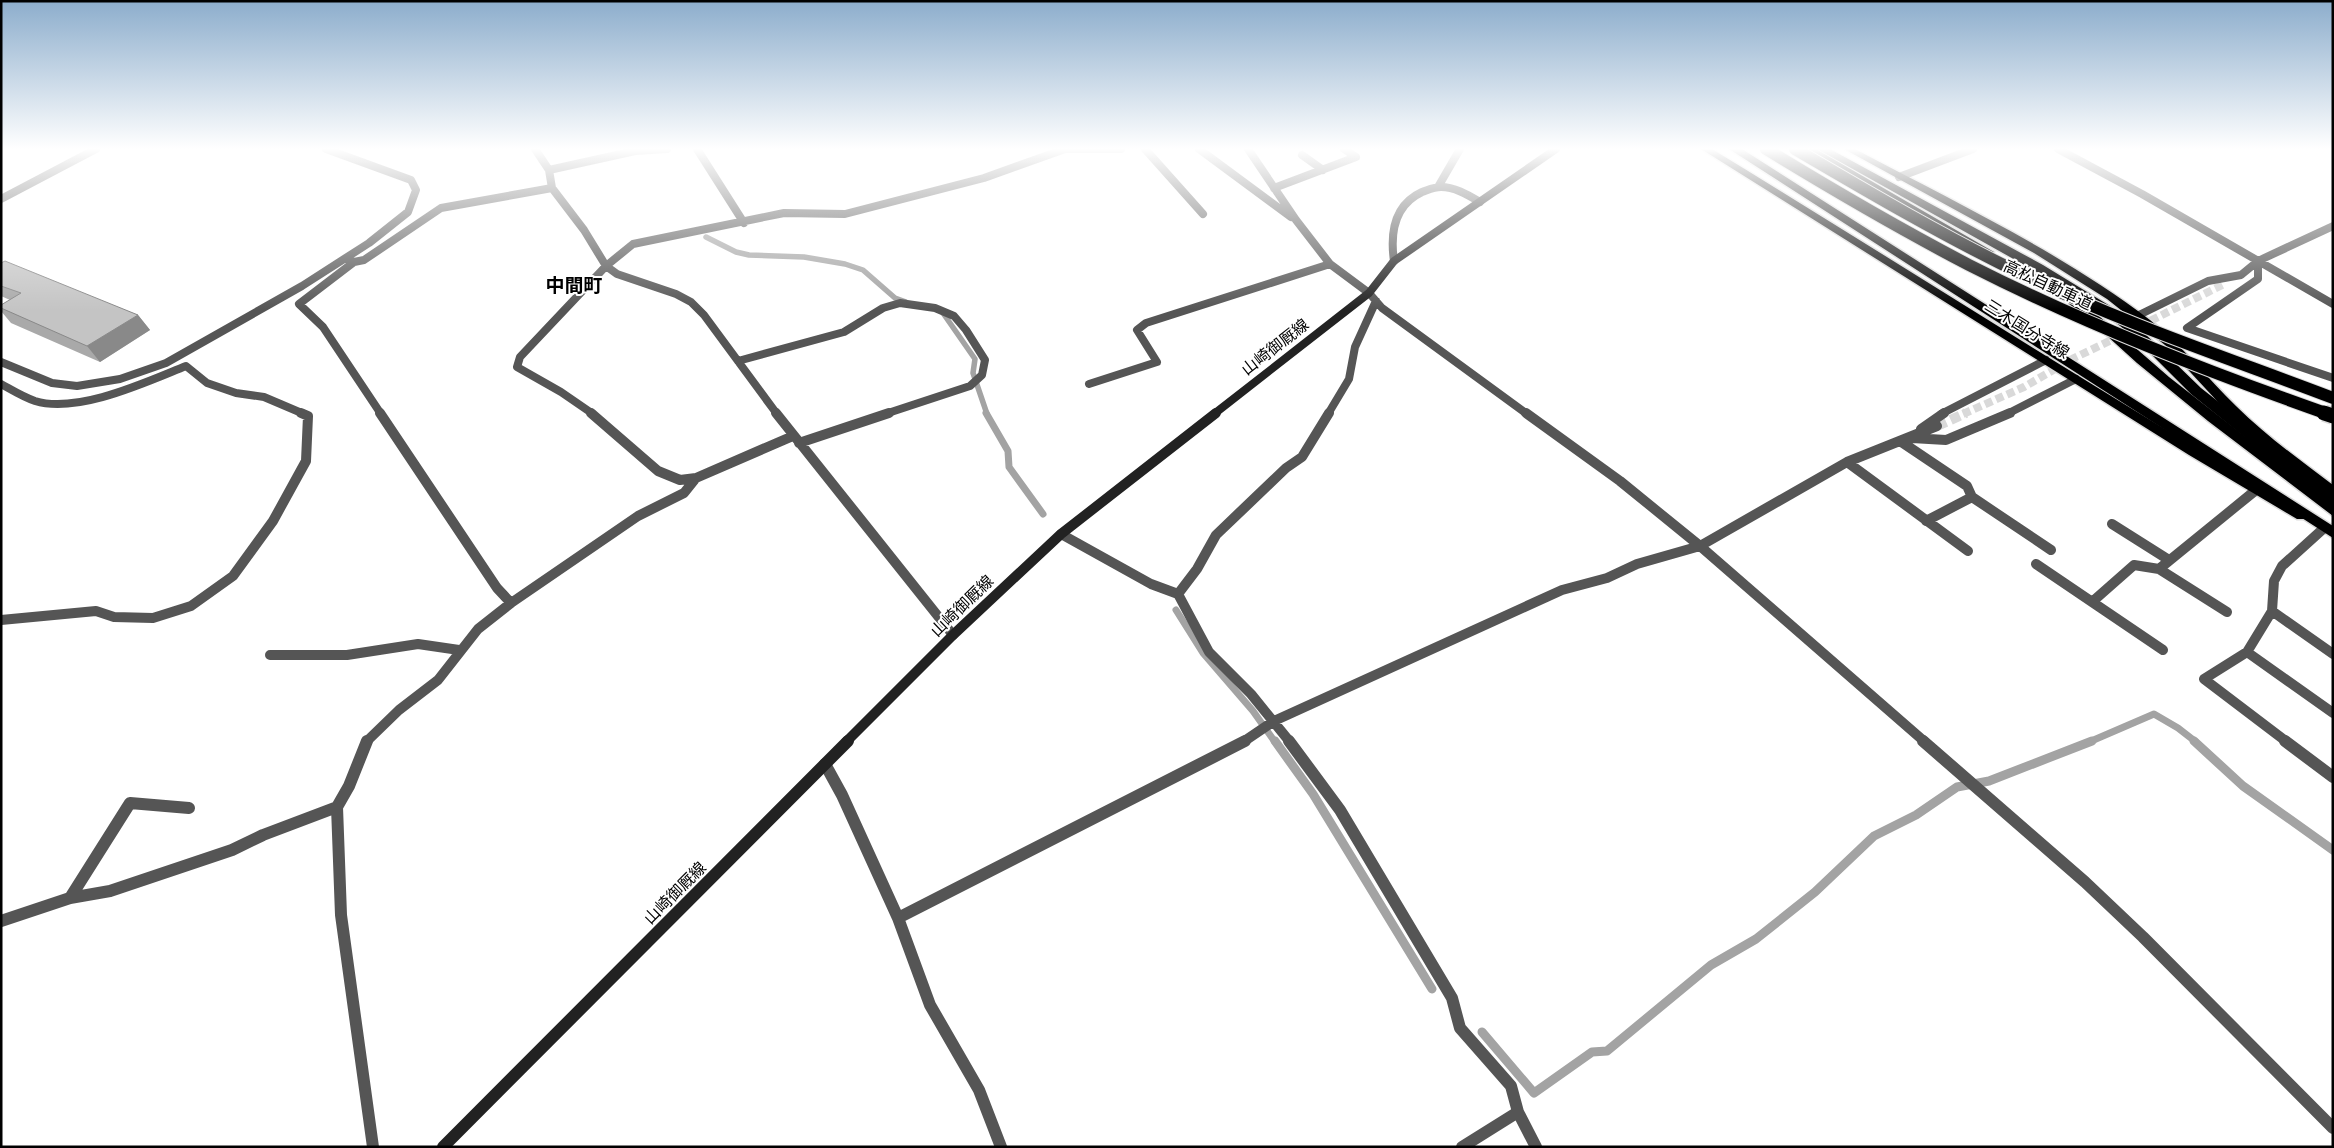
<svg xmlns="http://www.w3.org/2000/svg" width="2334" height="1148" viewBox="0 0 2334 1148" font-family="Poppins,'Noto Sans JP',sans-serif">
	<rect width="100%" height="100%" fill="#fff"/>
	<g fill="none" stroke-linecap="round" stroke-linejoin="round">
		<path stroke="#a3a3a3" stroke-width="5.5" d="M 706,237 L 736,252 L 749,255 L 804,257 L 845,264 L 863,270 L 895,298 L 906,302
			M 943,313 L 975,359 L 973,373 L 987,414"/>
		<path stroke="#a3a3a3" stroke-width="7" d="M 986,413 L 1008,451 L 1009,467 L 1043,514
			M 1176,610 L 1203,653 L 1253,711 L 1275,742
			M 2089,742 L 2154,714 L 2178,728 L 2196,742"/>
		<path stroke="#a3a3a3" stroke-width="9" d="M 1275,741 L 1313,794 L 1432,989
			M 2194,741 L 2243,786 L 2333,850
			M 1482,1032 L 1534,1093 L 1592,1052 L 1607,1051 L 1711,965 L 1756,939 L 1815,892 L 1874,836 L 1916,815 L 1957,787 L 1989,781 L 2092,741"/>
		<path stroke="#d9d9d9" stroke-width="8" stroke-dasharray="8 4" stroke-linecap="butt" d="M 2140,326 L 2224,284
			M 1963,414 L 2024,387 L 2074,358 L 2122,335"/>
		<path stroke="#d9d9d9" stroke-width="10" stroke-dasharray="10 5" stroke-linecap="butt" d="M 1937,426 L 1966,413"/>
		<g stroke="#dbdbdb" stroke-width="3">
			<path id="primary" d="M 1701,149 L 1712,149 C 1910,270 2105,395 2305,513 L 2307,516 L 2305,519 L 2297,519 L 2189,455 Z
				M 1805,149 L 1816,149 L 1994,252 L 1992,254 L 1986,254 Z
				M 1844,149 L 1855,149 C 1955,202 2059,251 2150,320 C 2182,345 2207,378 2236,406 C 2265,435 2300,460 2333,485 L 2333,495 L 2253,434 L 2218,402 L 2165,345 L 2107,299 L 2034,253 Z
				M 2069,296 L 2092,310 L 2169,377 L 2333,505 L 2333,516 L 2208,421 L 2137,363 L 2084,315 L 2065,301 L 2064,299 Z"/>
		</g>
		<g stroke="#dbdbdb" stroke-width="3">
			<path id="motorway" d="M 1729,149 L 1742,149 L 2333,526 L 2333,538 Z
				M 1817,149 L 1830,149 L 2043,265 L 2110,306 L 2141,330 L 2201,388 L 2333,492 L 2333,505 L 2328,504 L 2191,394 L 2133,336 L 2102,312 L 2035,271 Z"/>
		</g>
		<path stroke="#555" stroke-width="8" d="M 535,149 L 549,170 L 552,188 L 584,230 L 606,266 L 617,274 L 676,294 L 691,302 L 704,315 L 777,414
			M 697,149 L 744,223
			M 1145,149 L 1203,214
			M 1199,149 L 1291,217
			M 1248,149 L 1296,220 L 1330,264 L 1369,293 L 1382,308 L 1527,414
			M 2058,149 L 2142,194 L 2333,304
			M 1302,155 L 1323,170
			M 549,170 L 635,151 L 667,149
			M 1899,177 L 1973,149
			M 1438,187 L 1460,149
			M 1274,188 L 1356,157 L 1344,149
			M 1,199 L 96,149
			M 349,260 L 354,262 L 364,260 L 441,208 L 552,188
			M 1394,261 C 1390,233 1394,205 1422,192 C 1428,190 1434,187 1441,187 C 1455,187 1468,195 1480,202
			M 2258,261 L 2258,279 L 2187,328 L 2333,378
			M 354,262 L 299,304 L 323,327 L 381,414
			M 2137,316 L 2208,281 L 2241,275 L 2258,261 L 2333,226
			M 738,361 L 844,332 L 883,308 L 900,303 L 935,308 L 954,316 L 966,330 L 985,360 L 982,375 L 970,386 L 885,414
			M 1,362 L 52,383 L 77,386 L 120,379 L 166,363 L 302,286 L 369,243 L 408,212 L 416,190 L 411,180 L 326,149
			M 1,384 C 12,390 23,397 35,401 C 78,414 146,382 186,366 L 207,383 L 236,393 L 264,397 L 304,414
			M 1089,384 L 1157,362 L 1137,330 L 1146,323 L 1330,264
			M 593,414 L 561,392 L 517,367 L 520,357 L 606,266 L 633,244 L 784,213 L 845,214 L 984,178 L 1065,149 L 1121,149
			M 1328,414 L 1349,379 L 1355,347 L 1376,301
			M 1941,414 L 2046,360
			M 2007,414 L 2076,379"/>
		<path stroke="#555" stroke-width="10" d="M 380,413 L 497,588 L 511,603
			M 591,413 L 658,471 L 680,480 L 696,478 L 793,436
			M 776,413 L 953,635
			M 1526,413 L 1620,481 L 1700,546 L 1925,742
			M 1921,429 L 1944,413
			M 1912,438 L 1946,440 L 2010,413
			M 1900,441 L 1967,486 L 1972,497 L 2051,550
			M 799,443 L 889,413
			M 1847,462 L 1968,551
			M 1926,521 L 1972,497
			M 2112,524 L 2169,560
			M 1061,534 L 1151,584 L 1178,594 L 1209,652 L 1251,694 L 1290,742
			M 2036,564 L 2163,650
			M 2159,569 L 2227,612
			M 1178,594 L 1197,569 L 1216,535 L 1286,468 L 1302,457 L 1329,413
			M 2092,602 L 2134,565 L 2159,569 L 2256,490
			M 2272,611 L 2333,654
			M 1,620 L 96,611 L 114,617 L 153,618 L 191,606 L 233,576 L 273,521 L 306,461 L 308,416 L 301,413
			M 2247,652 L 2333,713
			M 270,655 L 347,655 L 418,644 L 459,650
			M 366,742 L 399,710 L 438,680 L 478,629 L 511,603 L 638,516 L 684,493 L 696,478
			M 1243,742 L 1274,721 L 1562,590 L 1607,578 L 1637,564 L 1700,546 L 1847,462 L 1937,426
			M 2287,742 L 2204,679 L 2247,652 L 2272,611 L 2274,581 L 2282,566 L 2323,529"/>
		<path stroke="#555" stroke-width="12" d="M 367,741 L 349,786 L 337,807 L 341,915 L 373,1147
			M 1289,741 L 1340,810 L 1452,998 L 1460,1028 L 1511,1086 L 1518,1112 L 1536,1147
			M 1923,741 L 2085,882 L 2143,937 L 2333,1128
			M 2285,741 L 2333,777
			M 825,764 L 842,795 L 898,918 L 930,1005 L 979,1090 L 1001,1147
			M 70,898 L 130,803 L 189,808
			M 898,918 L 1245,741
			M 1,921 L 70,898 L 110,891 L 232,850 L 263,835 L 337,807
			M 1462,1147 L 1518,1112"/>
		<path stroke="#222" stroke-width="8" d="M 1214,414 L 1369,293 L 1394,261 L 1556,149"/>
		<path stroke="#222" stroke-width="10" d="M 846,742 L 953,635 L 1061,534 L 1216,413"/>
		<path stroke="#222" stroke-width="12" d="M 443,1147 L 848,741"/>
		<use href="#primary" fill="#000" fill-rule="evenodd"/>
		<use href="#motorway" fill="#000" fill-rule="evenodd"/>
		<g stroke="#dbdbdb" stroke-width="14" stroke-linecap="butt">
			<path id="motorway-bridge-far1" d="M 1766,149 C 1833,190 1900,229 1969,265 C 2085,324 2206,371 2328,414
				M 1795,149 C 1870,193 1945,237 2024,275 C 2122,323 2231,359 2333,398"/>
		</g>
		<g stroke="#dbdbdb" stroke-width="18" stroke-linecap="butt">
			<path id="motorway-bridge" d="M 2324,413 L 2333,416"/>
		</g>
		<use href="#motorway-bridge-far1" stroke="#000" stroke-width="12"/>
		<use href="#motorway-bridge" stroke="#000" stroke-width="15"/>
	</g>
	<path fill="#a9a9a9" d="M 1,263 L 138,315 L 150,330 L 100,362 L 11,323 L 1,311 L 1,305 L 10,300 L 1,296 Z"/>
	<path fill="#898989" d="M 138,315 L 150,330 L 100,362 L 87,346 Z"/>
	<path fill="#c4c4c4" stroke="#898989" d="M 5,261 L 138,315 L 87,346 L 1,308 L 1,305 L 21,293 L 1,286 L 1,263 Z"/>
	<linearGradient id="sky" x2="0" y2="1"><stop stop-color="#8cadcc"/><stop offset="0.48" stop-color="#fff"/><stop offset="1" stop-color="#fff" stop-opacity="0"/></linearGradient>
	<rect width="2334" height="310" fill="url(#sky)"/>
	<g text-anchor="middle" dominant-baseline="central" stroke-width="4" stroke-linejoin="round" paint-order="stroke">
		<g font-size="16" fill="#000" stroke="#fff">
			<text transform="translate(2048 285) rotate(25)">高松自動車道</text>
			<text transform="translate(2027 329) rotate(32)">三木国分寺線</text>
			<text transform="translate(1275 347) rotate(-38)">山崎御厩線</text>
			<text transform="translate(962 606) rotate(-44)">山崎御厩線</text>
			<text transform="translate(675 893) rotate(-45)">山崎御厩線</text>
		</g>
		<g font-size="19" font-weight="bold" fill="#000" stroke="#fff">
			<text x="574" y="285">中間町</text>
		</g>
	</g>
	<rect width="2334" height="1148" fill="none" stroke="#000000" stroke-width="5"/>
</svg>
